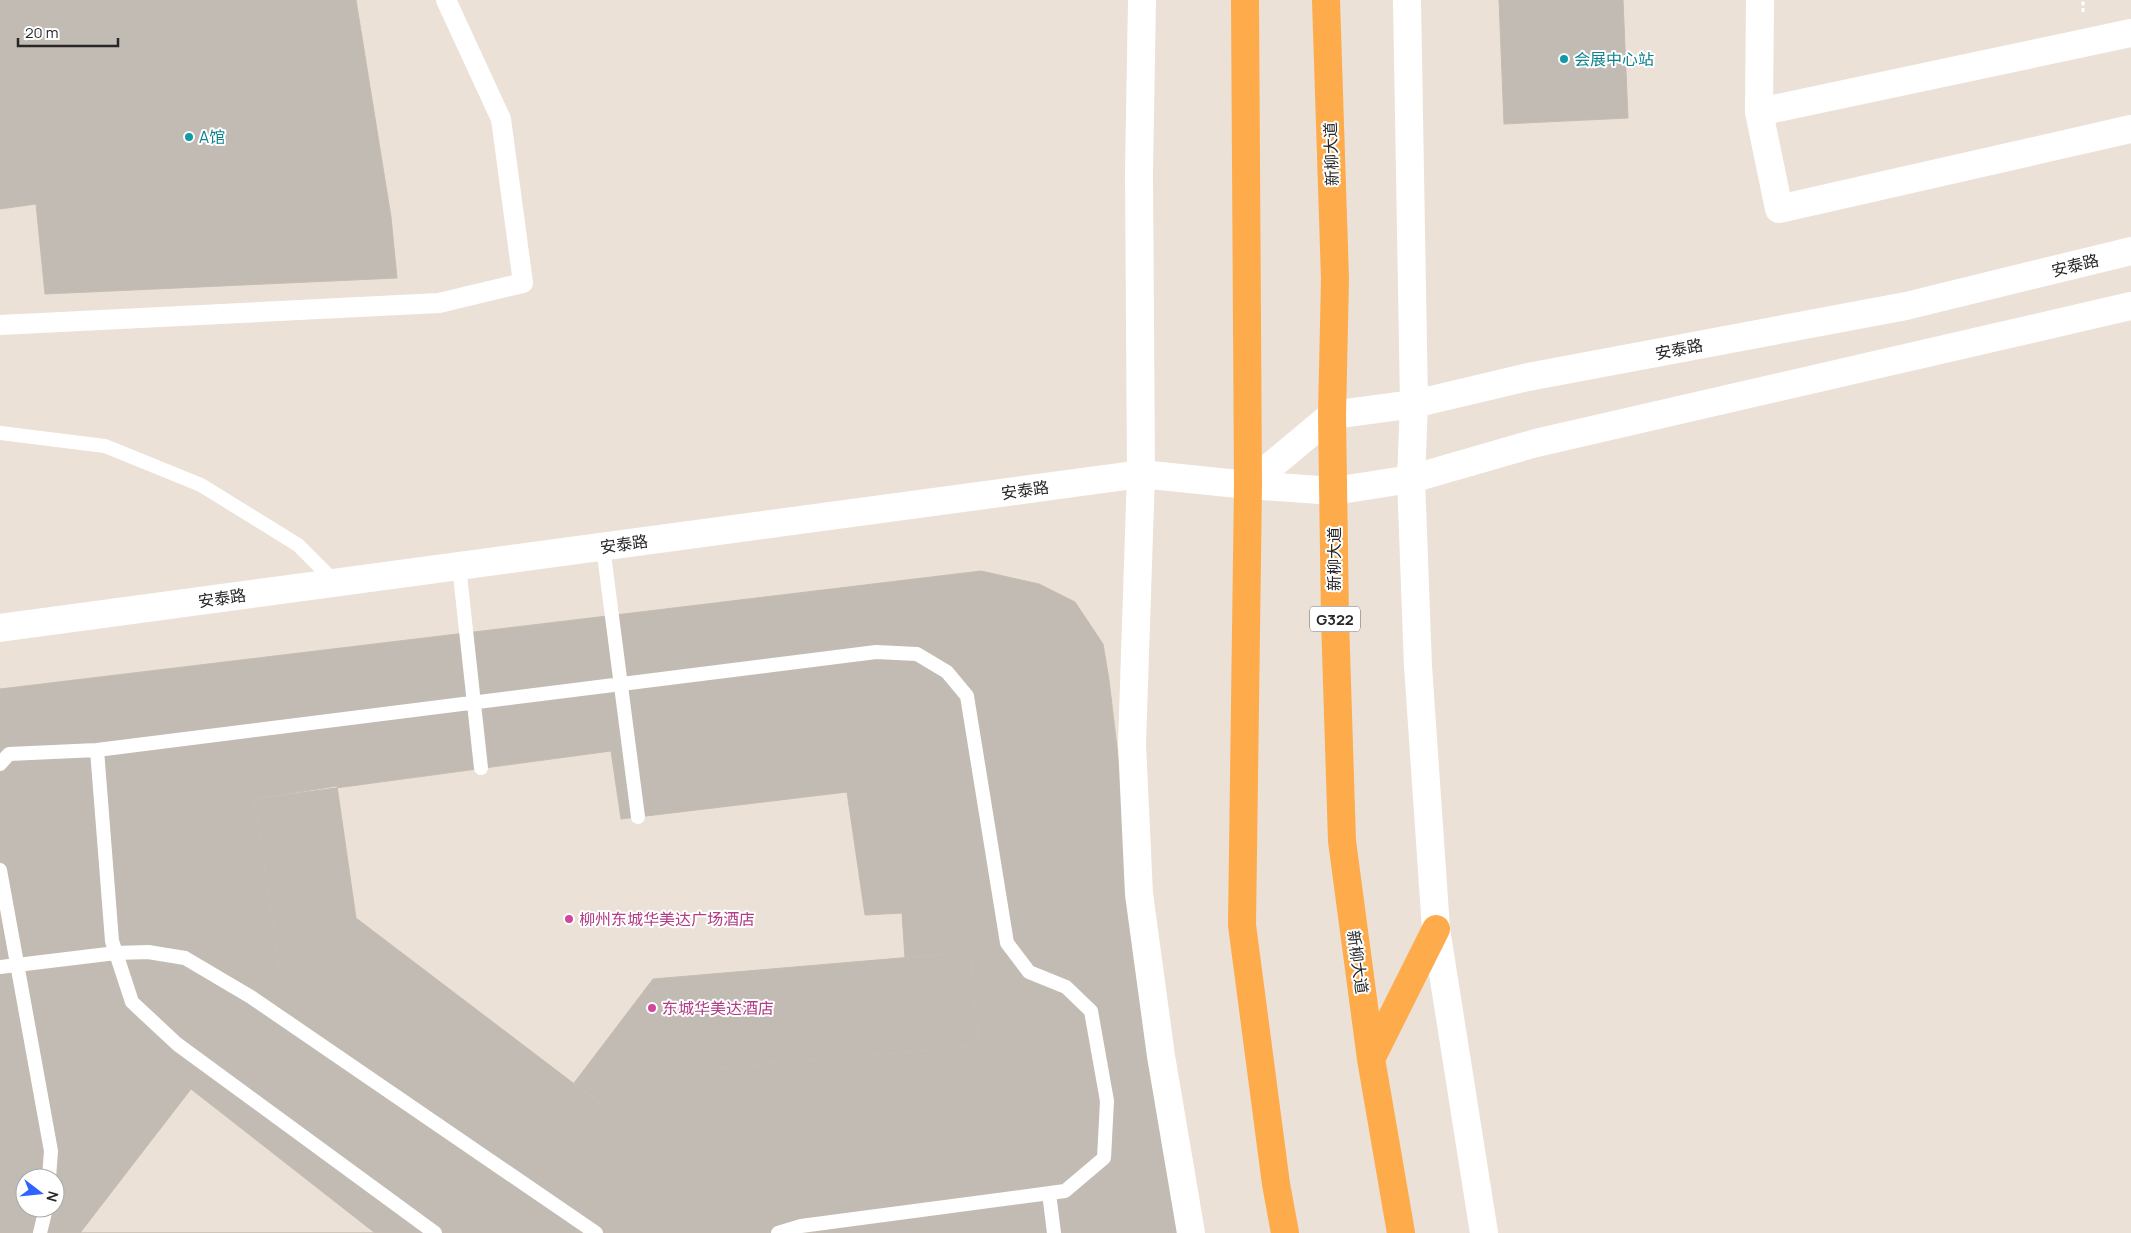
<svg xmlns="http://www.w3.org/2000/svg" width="2131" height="1233" viewBox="0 0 2131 1233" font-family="Manrope,'Noto Sans SC',sans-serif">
	<rect width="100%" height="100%" fill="#ebe1d6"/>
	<path fill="#c2bbb3" stroke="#c6bdb0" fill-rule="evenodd" d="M 0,0 L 356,0 L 391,217 L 397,278 L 45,294 L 36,204 L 0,209 Z
		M 1499,0 L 1623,0 L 1628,118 L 1504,124 Z
		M 981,571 L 1039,584 L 1075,602 L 1103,644 L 1109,680 L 1165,1149 L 1185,1233 L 0,1233 L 0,689 ZM 25,1178 L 55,1178 L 55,1208 L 25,1208 Z
		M 611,751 L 621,819 L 847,792 L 865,915 L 902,913 L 905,958 L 971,952 L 978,1046 L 708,1069 L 598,1214 L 280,971 L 254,799 Z
		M 337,786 L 356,918 L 652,1143 L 598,1214 L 280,971 L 254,799 Z
		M 971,952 L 978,1046 L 708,1069 L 652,1143 L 574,1083 L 653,979 Z
		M 191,1089 L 375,1233 L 80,1233 Z"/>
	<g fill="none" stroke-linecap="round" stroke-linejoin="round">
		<path stroke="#fff" stroke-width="3" stroke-dasharray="4 2.5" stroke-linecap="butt" d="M 2083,12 L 2083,0"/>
		<path stroke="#fff" stroke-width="14" d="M 0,433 L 105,446 L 201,485 L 298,545 L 336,583
			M 603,547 L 638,817
			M 459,566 L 481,768
			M 97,750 L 112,941 L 132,1002 L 177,1044 L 435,1233
			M 0,764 L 9,754 L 97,750 L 876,652 L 917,654 L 947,672 L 967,696 L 1007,943 L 1029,972 L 1066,987 L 1091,1011 L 1107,1101 L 1104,1158 L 1065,1191 L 801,1226 L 778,1233
			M 0,870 L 51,1151 L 49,1178
			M 0,967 L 116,953 L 148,952 L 185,958 L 251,997 L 596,1233
			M 1049,1193 L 1054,1233
			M 40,1233 L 46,1208"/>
		<path stroke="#fff" stroke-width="20" d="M 0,325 L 439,303 L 523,283 L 501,119 L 446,0"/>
		<path stroke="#fff" stroke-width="28" d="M 1760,0 L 1759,112 L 1779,209 L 2131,129
			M 1759,112 L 2131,33"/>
		<path stroke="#fff" stroke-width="28" d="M 1142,0 L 1139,172 L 1141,474 L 1132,744 L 1139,894 L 1161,1056 L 1191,1233
			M 1407,0 L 1414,404 L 1411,479 L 1418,666 L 1436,929 L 1484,1233
			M 0,628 L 1141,474 L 1248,485"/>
		<path stroke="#fff" stroke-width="28" d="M 1248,485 L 1332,415 L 1414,404 L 1528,377 L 1906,306 L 2131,251
			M 1248,485 L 1334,491 L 1411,479 L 1536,443 L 2131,306"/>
		<path stroke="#feab4c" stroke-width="28" d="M 1245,0 L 1248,485 L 1242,925 L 1276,1184 L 1285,1233
			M 1326,0 L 1335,279 L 1332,415 L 1335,619 L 1342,841 L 1371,1059 L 1401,1233
			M 1371,1059 L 1436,929"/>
	</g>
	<g fill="#0f9aa8" stroke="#fff" stroke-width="2">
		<circle cx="1564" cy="59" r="5"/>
		<circle cx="189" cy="137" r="5"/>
	</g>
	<g fill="#d1479c" stroke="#fff" stroke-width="2">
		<circle cx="569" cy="919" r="5"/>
		<circle cx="652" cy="1008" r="5"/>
	</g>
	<g text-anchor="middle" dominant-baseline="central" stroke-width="4" stroke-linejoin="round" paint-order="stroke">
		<rect fill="#fff" stroke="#686868" stroke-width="1" x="1310" y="606.5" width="50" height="25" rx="4"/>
		<g font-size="15" font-weight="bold" fill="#272727">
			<text x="1335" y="619">G322</text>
		</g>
		<g font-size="16" fill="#0d838f" stroke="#fff" text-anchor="start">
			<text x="1574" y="59">会展中心站</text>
			<text x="199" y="137">A馆</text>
		</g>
		<g font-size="16" fill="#272727" stroke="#fff">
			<text transform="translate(1331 154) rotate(-92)">新柳大道</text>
			<text transform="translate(2075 265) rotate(-14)">安泰路</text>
			<text transform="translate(1679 349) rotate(-11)">安泰路</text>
			<text transform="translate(1025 490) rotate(-8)">安泰路</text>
			<text transform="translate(624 544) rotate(-8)">安泰路</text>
			<text transform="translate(1334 559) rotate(-90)">新柳大道</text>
			<text transform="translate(222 598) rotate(-8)">安泰路</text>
			<text transform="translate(1358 962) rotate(82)">新柳大道</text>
		</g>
		<g font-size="16" fill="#b23c85" stroke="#fff" text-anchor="start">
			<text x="579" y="919">柳州东城华美达广场酒店</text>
			<text x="662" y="1008">东城华美达酒店</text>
		</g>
	</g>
	<g transform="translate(40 1193) rotate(106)"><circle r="24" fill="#ffffff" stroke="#a9a9a9"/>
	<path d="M0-4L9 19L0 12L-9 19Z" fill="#2f63ff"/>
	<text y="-8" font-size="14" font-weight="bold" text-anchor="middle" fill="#272727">N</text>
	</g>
	<path d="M18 38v8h100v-8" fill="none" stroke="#272727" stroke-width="2.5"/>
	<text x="25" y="38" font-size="15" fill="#272727" stroke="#ffffff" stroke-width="4" paint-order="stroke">20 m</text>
</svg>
